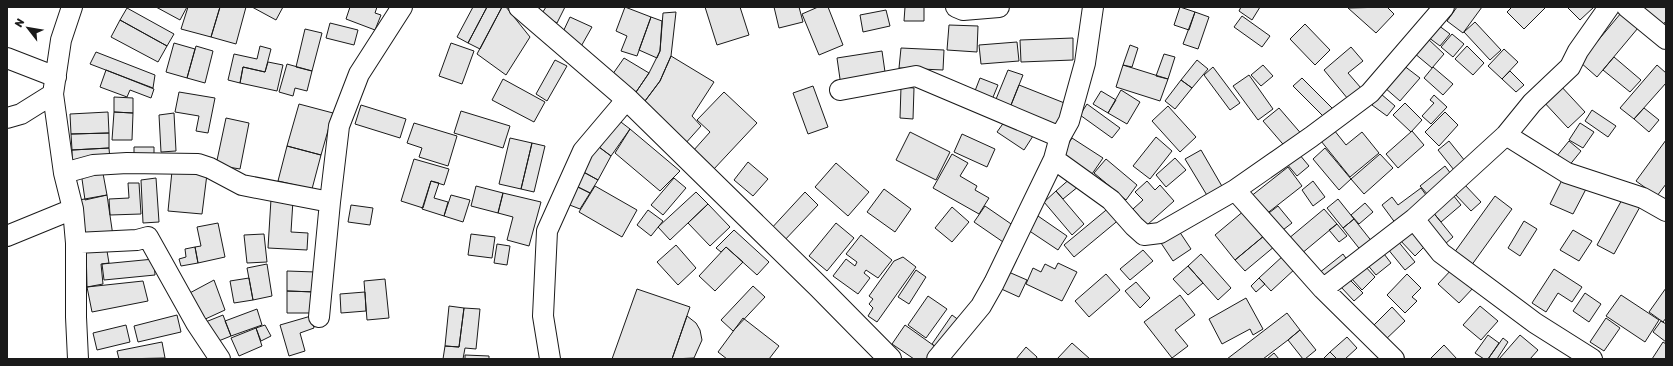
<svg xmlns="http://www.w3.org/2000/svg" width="1673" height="366" viewBox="0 0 1673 366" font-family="Rubik,sans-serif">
	<rect width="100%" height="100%" fill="#fff"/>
	<path fill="#e6e6e6" stroke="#1a1a1a" d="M 156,7 L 187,7 L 180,20 Z
		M 188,7 L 220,7 L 211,37 L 181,29 Z
		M 220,7 L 246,7 L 236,44 L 211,37 Z
		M 252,7 L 283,7 L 276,20 Z
		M 350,7 L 377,7 L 375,13 L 381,15 L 375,30 L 346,19 Z
		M 473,7 L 487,7 L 468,43 L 457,37 Z
		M 487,7 L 502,7 L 480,49 L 468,43 Z
		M 502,7 L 506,7 L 530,37 L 506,75 L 477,54 Z
		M 546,7 L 565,7 L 557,23 L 541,15 Z
		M 625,7 L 651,17 L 637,56 L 621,51 L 627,36 L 616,31 Z
		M 705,7 L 740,7 L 749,35 L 717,45 Z
		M 774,7 L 799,7 L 803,22 L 779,28 Z
		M 818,7 L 828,7 L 843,45 L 819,55 L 802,14 Z
		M 905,7 L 924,7 L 924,21 L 904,21 Z
		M 1180,7 L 1195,12 L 1189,30 L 1174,25 Z
		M 1241,7 L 1260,7 L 1252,20 L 1239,11 Z
		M 1387,7 L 1394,14 L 1376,33 L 1348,8 Z
		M 1457,7 L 1482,7 L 1463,33 L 1447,21 Z
		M 1512,7 L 1546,7 L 1524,29 L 1507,12 Z
		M 1567,7 L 1594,7 L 1580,20 Z
		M 1636,7 L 1666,7 L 1666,21 L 1660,28 Z
		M 127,8 L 174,34 L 167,46 L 120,20 Z
		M 886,10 L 890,26 L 863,32 L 860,15 Z
		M 676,12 L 671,56 L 660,81 L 642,105 L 632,98 L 649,73 L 660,51 L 663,13 Z
		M 1195,12 L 1209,17 L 1198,49 L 1183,44 Z
		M 1621,13 L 1638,28 L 1597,77 L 1580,62 Z
		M 1242,16 L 1270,36 L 1262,47 L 1234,27 Z
		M 570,17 L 592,27 L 579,50 L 562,34 Z
		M 651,17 L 662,21 L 660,51 L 657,58 L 639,50 Z
		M 120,20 L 167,46 L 158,62 L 111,37 Z
		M 1475,22 L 1501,50 L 1490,60 L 1464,32 Z
		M 330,23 L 358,30 L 354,45 L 326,38 Z
		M 1305,24 L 1330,50 L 1315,65 L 1290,39 Z
		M 949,25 L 978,26 L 977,52 L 947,50 Z
		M 1438,25 L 1450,34 L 1440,46 L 1428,37 Z
		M 305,29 L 322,33 L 312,71 L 296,67 Z
		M 1452,34 L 1464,44 L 1453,57 L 1441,47 Z
		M 1073,38 L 1073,60 L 1021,62 L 1020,40 Z
		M 1427,38 L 1444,54 L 1432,68 L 1414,53 Z
		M 1017,42 L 1019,61 L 981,64 L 979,45 Z
		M 174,43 L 195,49 L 187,78 L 166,72 Z
		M 451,43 L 474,51 L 462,84 L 439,76 Z
		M 1130,45 L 1138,48 L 1132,67 L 1123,65 Z
		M 196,46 L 213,51 L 205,83 L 187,78 Z
		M 260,46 L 271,49 L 265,72 L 243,67 L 240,83 L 228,80 L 234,54 L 257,59 Z
		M 1467,46 L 1484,63 L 1473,75 L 1455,59 Z
		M 1351,47 L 1363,61 L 1348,73 L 1361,88 L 1348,99 L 1324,70 Z
		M 901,48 L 944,50 L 943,70 L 899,68 Z
		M 1504,49 L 1518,62 L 1502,79 L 1488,66 Z
		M 882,51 L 886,79 L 841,86 L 837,58 Z
		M 96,52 L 155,75 L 153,88 L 90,64 Z
		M 1164,54 L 1175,57 L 1168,79 L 1156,76 Z
		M 671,56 L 714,82 L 692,116 L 701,126 L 684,145 L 642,105 L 660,81 Z
		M 1614,57 L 1641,80 L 1630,92 L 1603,70 Z
		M 624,58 L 649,73 L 632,98 L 610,78 Z
		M 555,60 L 567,66 L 547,101 L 536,94 Z
		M 1197,60 L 1208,69 L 1192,88 L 1181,80 Z
		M 268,62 L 283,65 L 277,91 L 240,83 L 243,67 L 265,72 Z
		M 287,64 L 312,71 L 307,91 L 295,88 L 293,96 L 279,92 Z
		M 1123,65 L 1168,79 L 1160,101 L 1116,87 Z
		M 1263,65 L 1273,76 L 1261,86 L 1251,75 Z
		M 1403,65 L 1420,78 L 1400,101 L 1384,87 Z
		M 1657,65 L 1666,73 L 1666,83 L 1634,119 L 1620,108 Z
		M 1213,67 L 1240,103 L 1230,110 L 1204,75 Z
		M 1433,67 L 1453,84 L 1443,95 L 1424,78 Z
		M 106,70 L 154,89 L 151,98 L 130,90 L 127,97 L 100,87 Z
		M 1008,70 L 1023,75 L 1009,110 L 994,104 Z
		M 1510,71 L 1524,85 L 1516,92 L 1502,79 Z
		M 1249,75 L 1273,109 L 1258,120 L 1233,86 Z
		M 980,78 L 998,85 L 991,102 L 973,96 Z
		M 1302,78 L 1335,111 L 1327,120 L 1293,86 Z
		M 503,79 L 545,102 L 534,122 L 492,100 Z
		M 1181,80 L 1192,88 L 1175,109 L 1165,101 Z
		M 1559,84 L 1585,112 L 1568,128 L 1542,100 Z
		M 1019,85 L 1067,104 L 1057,129 L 1009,110 Z
		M 813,86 L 828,127 L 808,134 L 793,93 Z
		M 901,87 L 914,88 L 913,119 L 900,118 Z
		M 1121,90 L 1140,102 L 1127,124 L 1108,113 Z
		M 1101,91 L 1116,100 L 1108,113 L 1093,104 Z
		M 179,92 L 215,98 L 208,133 L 196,131 L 199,116 L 175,112 Z
		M 724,92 L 757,123 L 713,170 L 693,151 L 710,132 L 697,120 Z
		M 1381,94 L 1395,106 L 1387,116 L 1372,105 Z
		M 1434,95 L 1447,107 L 1431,124 L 1422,116 L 1434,103 L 1430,100 Z
		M 114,97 L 133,98 L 133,113 L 114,112 Z
		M 1405,103 L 1422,120 L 1411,132 L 1393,115 Z
		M 299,104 L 333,113 L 321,155 L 287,146 Z
		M 1087,104 L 1120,128 L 1112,138 L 1080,115 Z
		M 361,105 L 406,119 L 400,138 L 355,124 Z
		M 1168,106 L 1196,137 L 1180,152 L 1152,121 Z
		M 1279,108 L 1304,137 L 1288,150 L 1263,121 Z
		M 1644,108 L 1659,120 L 1649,132 L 1634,119 Z
		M 1592,110 L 1616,126 L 1608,137 L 1585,121 Z
		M 461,111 L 510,126 L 503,148 L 454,133 Z
		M 108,112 L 109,133 L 71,134 L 70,114 Z
		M 114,112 L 133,113 L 132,140 L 112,140 Z
		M 1445,112 L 1458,125 L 1439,146 L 1425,132 Z
		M 174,113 L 176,151 L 161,152 L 159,115 Z
		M 226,118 L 249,123 L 240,169 L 216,165 Z
		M 1007,118 L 1033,136 L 1024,150 L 997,132 Z
		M 617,119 L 630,129 L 611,156 L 595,144 Z
		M 414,123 L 457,136 L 448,166 L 419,157 L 422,148 L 407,143 Z
		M 1580,123 L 1594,132 L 1583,148 L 1569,140 Z
		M 630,129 L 680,171 L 660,191 L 615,153 Z
		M 1334,130 L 1346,145 L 1362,132 L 1379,153 L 1350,177 L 1321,141 Z
		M 1412,131 L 1424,145 L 1398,168 L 1386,154 Z
		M 910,132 L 950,152 L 936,180 L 896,160 Z
		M 109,133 L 109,148 L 72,150 L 71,134 Z
		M 962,134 L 995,149 L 987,167 L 954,152 Z
		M 1156,137 L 1172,151 L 1150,179 L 1133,166 Z
		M 510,138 L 532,143 L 521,189 L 499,184 Z
		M 1072,138 L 1103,158 L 1092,174 L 1062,154 Z
		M 1666,140 L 1666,184 L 1657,196 L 1636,181 Z
		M 1449,141 L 1465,161 L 1454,170 L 1438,150 Z
		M 1569,141 L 1581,151 L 1568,167 L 1556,157 Z
		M 532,143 L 545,146 L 534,192 L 521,189 Z
		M 595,144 L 611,156 L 598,180 L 578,169 Z
		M 287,146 L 321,155 L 312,189 L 278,181 Z
		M 134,147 L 154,147 L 154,160 L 134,161 Z
		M 109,148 L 110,160 L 72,162 L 72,150 Z
		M 1325,148 L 1351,179 L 1339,190 L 1313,159 Z
		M 1201,150 L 1223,188 L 1208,197 L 1185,159 Z
		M 952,154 L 968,163 L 960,176 L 977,186 L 975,190 L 989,198 L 979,214 L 933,188 Z
		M 1299,154 L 1309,166 L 1297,176 L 1287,164 Z
		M 1380,154 L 1393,168 L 1364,194 L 1351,179 Z
		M 1175,158 L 1186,170 L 1166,187 L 1156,175 Z
		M 414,159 L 449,169 L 444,185 L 431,181 L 423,208 L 401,201 Z
		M 1106,159 L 1137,185 L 1126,200 L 1094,173 Z
		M 748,162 L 768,179 L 753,196 L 734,180 Z
		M 836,163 L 869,192 L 848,216 L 815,187 Z
		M 1445,166 L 1454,178 L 1430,197 L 1420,186 Z
		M 1288,167 L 1302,186 L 1265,215 L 1250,197 Z
		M 102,168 L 107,195 L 85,200 L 81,172 Z
		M 578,169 L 598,180 L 590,193 L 570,183 Z
		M 172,171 L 207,174 L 202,214 L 168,211 Z
		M 1072,177 L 1079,186 L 1063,199 L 1056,191 Z
		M 156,178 L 159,222 L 143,223 L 141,180 Z
		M 674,178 L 686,188 L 663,215 L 651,205 Z
		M 1563,178 L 1586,189 L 1573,214 L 1550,204 Z
		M 431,181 L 439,183 L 434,198 L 448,202 L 444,216 L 422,209 Z
		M 1147,181 L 1155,190 L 1160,185 L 1174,201 L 1147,225 L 1133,209 L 1143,200 L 1135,192 Z
		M 1313,181 L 1325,197 L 1313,206 L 1302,190 Z
		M 128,183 L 139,183 L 141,214 L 110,215 L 109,199 L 129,198 Z
		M 570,183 L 590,193 L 580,209 L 562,202 Z
		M 1464,184 L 1481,202 L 1471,211 L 1454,193 Z
		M 476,186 L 503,193 L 498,213 L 471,206 Z
		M 595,186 L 637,210 L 622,237 L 579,212 Z
		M 1421,188 L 1429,199 L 1396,224 L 1382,205 L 1392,197 L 1398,205 Z
		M 884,189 L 911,209 L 895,232 L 867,212 Z
		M 1056,191 L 1084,224 L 1072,235 L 1044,202 Z
		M 696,192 L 708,204 L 670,240 L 658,227 Z
		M 805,192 L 818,205 L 782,243 L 769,231 Z
		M 503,193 L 541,202 L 529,246 L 507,240 L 513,217 L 498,213 Z
		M 107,195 L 113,236 L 86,240 L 79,200 Z
		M 451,195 L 470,200 L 463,222 L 444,216 Z
		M 1453,195 L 1461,205 L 1441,222 L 1432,211 Z
		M 1495,196 L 1512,209 L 1471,266 L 1454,253 Z
		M 1624,196 L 1641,205 L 1614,254 L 1597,245 Z
		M 271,199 L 293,200 L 291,232 L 308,233 L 307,250 L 268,248 Z
		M 1338,199 L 1354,219 L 1343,228 L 1327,208 Z
		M 1365,203 L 1373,212 L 1359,224 L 1351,215 Z
		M 708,204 L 730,227 L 710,246 L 688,223 Z
		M 351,205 L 373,208 L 370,225 L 348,222 Z
		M 985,206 L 1017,228 L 1006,244 L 974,222 Z
		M 1111,206 L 1121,218 L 1074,257 L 1064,245 Z
		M 1278,206 L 1292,223 L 1279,233 L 1265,216 Z
		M 952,207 L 969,222 L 952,242 L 935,228 Z
		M 1324,209 L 1337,224 L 1301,254 L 1288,239 Z
		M 648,210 L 663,221 L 651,236 L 637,225 Z
		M 1245,210 L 1265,235 L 1235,260 L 1215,235 Z
		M 1432,211 L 1453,237 L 1445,244 L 1424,217 Z
		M 1038,216 L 1067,236 L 1058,250 L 1028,230 Z
		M 1354,219 L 1373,243 L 1362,252 L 1343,228 Z
		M 1524,221 L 1537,229 L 1520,256 L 1508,248 Z
		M 218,223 L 225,257 L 198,263 L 195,247 L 201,246 L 197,227 Z
		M 836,223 L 854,238 L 827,271 L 809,256 Z
		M 1337,224 L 1347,236 L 1339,242 L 1329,230 Z
		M 1411,227 L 1427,244 L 1415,256 L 1399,239 Z
		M 1177,228 L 1191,249 L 1173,261 L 1159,240 Z
		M 734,230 L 769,262 L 757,275 L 726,247 L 721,252 L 716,248 Z
		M 1573,230 L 1592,241 L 1579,261 L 1560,250 Z
		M 264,234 L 267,262 L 247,263 L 244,235 Z
		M 471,234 L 495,237 L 492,258 L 468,255 Z
		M 861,235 L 892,260 L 878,278 L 866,270 L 864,273 L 870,278 L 858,294 L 833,276 L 846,259 L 855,266 L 857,262 L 846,254 Z
		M 1265,235 L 1275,246 L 1245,271 L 1235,260 Z
		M 1397,240 L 1415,262 L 1405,270 L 1387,248 Z
		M 497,244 L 510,246 L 507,265 L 494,263 Z
		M 106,245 L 109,263 L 101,264 L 103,284 L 87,287 L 86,246 Z
		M 676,245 L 696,268 L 678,285 L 657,262 Z
		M 195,247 L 198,263 L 181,266 L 179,259 L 186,257 L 185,249 Z
		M 726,247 L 743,262 L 715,291 L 699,276 Z
		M 1143,250 L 1153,261 L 1130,280 L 1120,269 Z
		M 1381,250 L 1391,263 L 1376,275 L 1366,263 Z
		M 1201,254 L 1231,288 L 1218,300 L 1188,266 Z
		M 1343,254 L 1350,264 L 1327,283 L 1319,273 Z
		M 1284,255 L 1296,268 L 1271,291 L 1259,278 Z
		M 903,257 L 916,267 L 877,322 L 868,316 L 873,308 L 869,304 L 873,299 L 869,296 L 894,261 Z
		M 154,259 L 155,275 L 104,280 L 102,264 Z
		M 1058,263 L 1077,272 L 1062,301 L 1026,284 L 1033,268 L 1041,272 L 1045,264 L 1055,269 Z
		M 267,264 L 272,296 L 253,300 L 247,268 Z
		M 1364,265 L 1375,277 L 1362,290 L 1351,278 Z
		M 1188,266 L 1203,283 L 1188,295 L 1173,279 Z
		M 1453,268 L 1474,287 L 1459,303 L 1438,284 Z
		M 1554,269 L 1582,287 L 1572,302 L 1558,293 L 1546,312 L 1532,303 Z
		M 916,270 L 926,277 L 909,304 L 898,297 Z
		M 1004,270 L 1027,280 L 1019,297 L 997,287 Z
		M 287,271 L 316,272 L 316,292 L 287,291 Z
		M 1106,274 L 1120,290 L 1089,317 L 1075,301 Z
		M 1407,274 L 1421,288 L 1412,297 L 1417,301 L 1405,313 L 1387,295 Z
		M 249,278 L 253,300 L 234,303 L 230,281 Z
		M 1259,278 L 1265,284 L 1256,292 L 1251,286 Z
		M 385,279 L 389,318 L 367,320 L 364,281 Z
		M 1349,279 L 1363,293 L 1354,301 L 1341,287 Z
		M 214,280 L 225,310 L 201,321 L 186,295 Z
		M 143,281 L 148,301 L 92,312 L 87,287 Z
		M 1136,282 L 1150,298 L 1140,308 L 1125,291 Z
		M 753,286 L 765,297 L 733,331 L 721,320 Z
		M 1666,288 L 1666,318 L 1663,322 L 1649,312 Z
		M 637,289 L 690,307 L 672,359 L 612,359 Z
		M 287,291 L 316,292 L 315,313 L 287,313 Z
		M 365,292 L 366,311 L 341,313 L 340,294 Z
		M 1585,293 L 1601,304 L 1589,322 L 1573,311 Z
		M 1180,295 L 1195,315 L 1175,330 L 1188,346 L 1172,358 L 1144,322 Z
		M 1621,295 L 1659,320 L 1645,342 L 1606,316 Z
		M 928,296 L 947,309 L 926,338 L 908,325 Z
		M 1246,298 L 1263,329 L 1253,335 L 1250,329 L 1222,344 L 1209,319 Z
		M 449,306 L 464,308 L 459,347 L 445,346 Z
		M 1480,306 L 1498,321 L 1481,340 L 1463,325 Z
		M 1392,307 L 1405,321 L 1383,342 L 1370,329 Z
		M 464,308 L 480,309 L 476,349 L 465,348 L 463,359 L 443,359 L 445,346 L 459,347 Z
		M 257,309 L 262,325 L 231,336 L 225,321 Z
		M 1287,313 L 1300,330 L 1288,340 L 1263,359 L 1227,359 Z
		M 177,315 L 181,332 L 138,342 L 134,326 Z
		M 223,315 L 231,336 L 211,344 L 203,323 Z
		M 952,315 L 960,321 L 940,350 L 932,344 Z
		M 311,316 L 314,328 L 300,333 L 305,351 L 289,356 L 280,325 Z
		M 687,316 L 696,323 L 700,330 L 702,340 L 694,358 L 672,359 Z
		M 743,318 L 779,346 L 769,359 L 727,359 L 718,352 Z
		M 1606,318 L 1620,328 L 1604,351 L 1590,342 Z
		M 1661,321 L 1666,324 L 1666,342 L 1653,332 Z
		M 126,325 L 130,342 L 97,350 L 93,333 Z
		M 265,325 L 271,336 L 261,341 L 256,328 Z
		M 905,325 L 940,350 L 933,359 L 914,359 L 892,344 Z
		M 256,328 L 262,346 L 239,356 L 231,338 Z
		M 1300,330 L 1316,350 L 1305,359 L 1303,359 L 1288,340 Z
		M 1488,335 L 1499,343 L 1488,359 L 1484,359 L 1475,353 Z
		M 1520,335 L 1538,350 L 1530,359 L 1499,359 Z
		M 1347,337 L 1357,348 L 1345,359 L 1337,359 L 1330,352 Z
		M 1503,338 L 1508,342 L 1497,359 L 1488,359 Z
		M 162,342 L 165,358 L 119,359 L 117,351 Z
		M 1663,342 L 1666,344 L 1666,359 L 1652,359 Z
		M 1072,343 L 1090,359 L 1057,359 Z
		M 1444,345 L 1457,359 L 1430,359 Z
		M 1026,347 L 1037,357 L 1036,359 L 1016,359 Z
		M 1330,352 L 1337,359 L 1323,359 Z
		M 1274,353 L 1279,359 L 1267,359 Z
		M 465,355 L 489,356 L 489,359 L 465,359 Z"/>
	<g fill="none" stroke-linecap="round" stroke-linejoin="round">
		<g stroke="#1a1a1a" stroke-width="22">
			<path id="street" d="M 72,7 L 61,40 L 53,94 L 64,173 L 73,209 L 76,243 L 76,317 L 78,359
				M 956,7 L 963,10 L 999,7
				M 1627,7 L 1666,39
				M 7,58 L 56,77
				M 840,90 L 916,76 L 1060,137
				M 7,118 L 21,114 L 53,94
				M 1506,135 L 1567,173 L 1643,198 L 1666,211
				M 1054,159 L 1111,200 L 1134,226 L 1144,235 L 1160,233 L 1235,190 L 1311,137 L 1370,93 L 1444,7
				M 64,173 L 93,165 L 127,163 L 198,164 L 210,168 L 242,185 L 330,202
				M 1235,190 L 1323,289 L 1414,219
				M 7,236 L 73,209
				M 76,243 L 137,240 L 148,237 L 196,323 L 220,359
				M 1323,289 L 1394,359
				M 319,317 L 330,202 L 339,126 L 359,74 L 402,7
				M 550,359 L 543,316 L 547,231 L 583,151 L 627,99
				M 937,359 L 981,306 L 994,283 L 1054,159 L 1060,137 L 1069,121 L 1085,63 L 1093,7
				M 1592,359 L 1535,323 L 1441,253 L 1414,219 L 1506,135 L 1532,103 L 1570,67 L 1578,51 L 1609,7"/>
		</g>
		<g stroke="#1a1a1a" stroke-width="24">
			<path id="secondary" d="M 520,7 L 627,99 L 819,287 L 890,359"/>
		</g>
		<use href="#street" stroke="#fff" stroke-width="20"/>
		<use href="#secondary" stroke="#fff" stroke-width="22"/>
	</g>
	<rect width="1673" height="366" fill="none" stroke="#1a1a1a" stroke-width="16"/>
	<g transform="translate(28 28) rotate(301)" stroke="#ffffff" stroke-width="3" paint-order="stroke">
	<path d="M0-3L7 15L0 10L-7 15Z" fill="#1a1a1a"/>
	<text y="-6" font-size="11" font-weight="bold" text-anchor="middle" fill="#1a1a1a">N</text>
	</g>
</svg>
